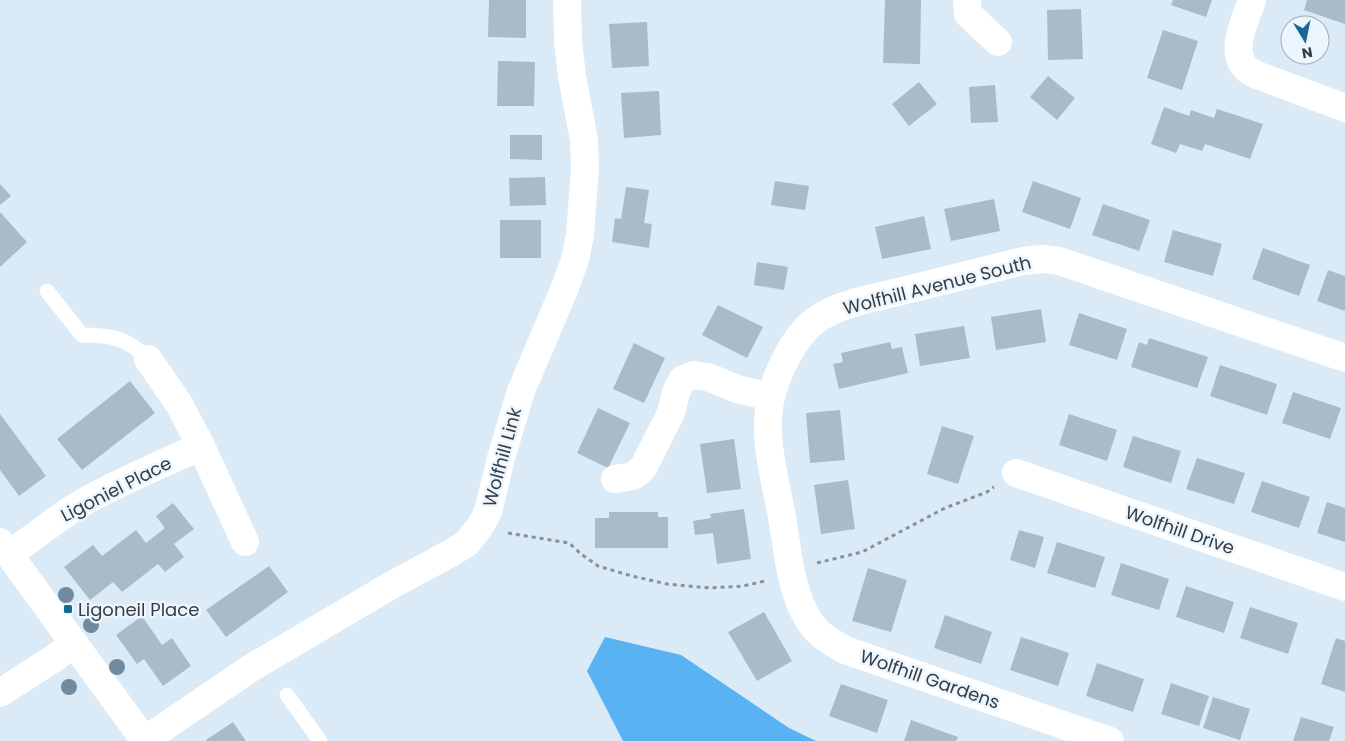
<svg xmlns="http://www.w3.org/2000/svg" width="1345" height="741" viewBox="0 0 1345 741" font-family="Poppins,sans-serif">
	<rect width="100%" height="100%" fill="#daeaf7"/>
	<path fill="#59b2f2" d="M 605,637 L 681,655 L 789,728 L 816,741 L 623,741 L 587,671 Z"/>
	<path fill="#abbac7" d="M 489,0 L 526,0 L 526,38 L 488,37 Z
		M 885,0 L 921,0 L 920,64 L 883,63 Z
		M 1173,0 L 1212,0 L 1206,17 L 1171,5 Z
		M 1307,0 L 1345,0 L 1345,24 L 1304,10 Z
		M 1081,9 L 1083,59 L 1048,60 L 1047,10 Z
		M 647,22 L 649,66 L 612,68 L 609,24 Z
		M 1163,30 L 1198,41 L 1182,90 L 1147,78 Z
		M 498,61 L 535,62 L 534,106 L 497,106 Z
		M 1048,76 L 1075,98 L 1057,120 L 1030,97 Z
		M 919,82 L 937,104 L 909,126 L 892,104 Z
		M 995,85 L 998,122 L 971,123 L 969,87 Z
		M 659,91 L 661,135 L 624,138 L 621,93 Z
		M 1164,107 L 1189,116 L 1191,110 L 1214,118 L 1217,109 L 1263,124 L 1250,159 L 1205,144 L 1202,151 L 1180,144 L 1176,153 L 1151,144 Z
		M 510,135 L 542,135 L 542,160 L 510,159 Z
		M 545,177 L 546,205 L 510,206 L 509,178 Z
		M 775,181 L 809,186 L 805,210 L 771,205 Z
		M 1033,181 L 1081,198 L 1070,229 L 1022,212 Z
		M 0,184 L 11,196 L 0,205 Z
		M 626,187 L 649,190 L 644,223 L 652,224 L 649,248 L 612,242 L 615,218 L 621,219 Z
		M 994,199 L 1000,231 L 951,241 L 944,209 Z
		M 1103,204 L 1150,220 L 1139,251 L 1092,235 Z
		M 0,212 L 27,242 L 0,267 Z
		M 924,216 L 931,249 L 882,259 L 875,227 Z
		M 500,220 L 541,220 L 541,258 L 500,258 Z
		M 1173,230 L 1222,244 L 1213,276 L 1164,262 Z
		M 1263,248 L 1310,265 L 1299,296 L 1252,279 Z
		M 757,262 L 788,267 L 784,290 L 754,285 Z
		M 1328,270 L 1345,276 L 1345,311 L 1317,301 Z
		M 718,305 L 763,327 L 747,358 L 702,335 Z
		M 1041,309 L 1046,342 L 996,350 L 991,317 Z
		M 1079,313 L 1127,329 L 1117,360 L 1069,345 Z
		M 964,326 L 970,358 L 920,366 L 915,334 Z
		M 1149,338 L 1208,357 L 1197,388 L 1131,367 L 1139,342 L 1147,345 Z
		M 890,342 L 892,349 L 902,347 L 908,373 L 839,389 L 833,364 L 843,362 L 841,353 Z
		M 634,343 L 665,358 L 644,403 L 613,389 Z
		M 1220,365 L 1277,384 L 1267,415 L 1210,396 Z
		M 130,381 L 155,413 L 82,470 L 57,439 Z
		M 1293,392 L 1341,408 L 1330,439 L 1282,423 Z
		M 598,408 L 630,423 L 608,468 L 577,453 Z
		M 840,410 L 845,460 L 810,463 L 806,413 Z
		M 0,414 L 46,476 L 19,496 L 0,470 Z
		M 1069,414 L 1117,430 L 1107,461 L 1059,445 Z
		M 942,426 L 974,436 L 958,484 L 927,474 Z
		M 1133,436 L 1181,451 L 1171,483 L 1123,467 Z
		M 734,439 L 741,489 L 707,493 L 700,444 Z
		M 1197,458 L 1245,473 L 1234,504 L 1186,489 Z
		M 848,480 L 855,529 L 821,534 L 814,485 Z
		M 1262,481 L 1310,497 L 1299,528 L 1251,512 Z
		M 1327,502 L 1345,508 L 1345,542 L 1317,533 Z
		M 173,503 L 194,529 L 174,544 L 184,557 L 165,572 L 158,564 L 122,592 L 113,582 L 90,600 L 64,567 L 93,545 L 102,556 L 136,530 L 146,543 L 165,528 L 156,516 Z
		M 744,509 L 751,559 L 717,564 L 713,533 L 695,535 L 693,521 L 711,518 L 710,514 Z
		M 609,512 L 658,512 L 658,517 L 668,517 L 668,548 L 595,548 L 595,518 L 609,518 Z
		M 1019,530 L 1044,537 L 1035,568 L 1010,560 Z
		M 1057,542 L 1105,557 L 1095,588 L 1047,573 Z
		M 1121,563 L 1169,579 L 1159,610 L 1111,595 Z
		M 269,566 L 288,592 L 226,637 L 206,610 Z
		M 868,568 L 907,580 L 891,632 L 852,621 Z
		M 1186,586 L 1234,602 L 1224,633 L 1176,617 Z
		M 1250,607 L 1298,623 L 1288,654 L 1240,638 Z
		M 764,612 L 792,661 L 757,681 L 728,632 Z
		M 945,615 L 992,632 L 981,664 L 934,648 Z
		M 142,616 L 162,645 L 172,638 L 191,666 L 163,686 L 144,659 L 137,664 L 116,635 Z
		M 1021,637 L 1069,653 L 1058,686 L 1010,670 Z
		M 1336,638 L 1345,641 L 1345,692 L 1321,684 Z
		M 1097,663 L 1144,679 L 1133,712 L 1086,696 Z
		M 1171,683 L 1209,696 L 1199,726 L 1161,714 Z
		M 841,684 L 888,700 L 877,733 L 829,716 Z
		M 1213,697 L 1250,709 L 1240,740 L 1203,728 Z
		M 1301,717 L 1334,727 L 1329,741 L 1293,741 Z
		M 911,720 L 958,737 L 956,741 L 904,741 Z
		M 233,722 L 246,741 L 207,741 L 206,740 Z"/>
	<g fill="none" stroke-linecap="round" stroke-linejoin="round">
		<path stroke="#87929b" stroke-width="3" stroke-dasharray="4 4" stroke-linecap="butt" d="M 508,533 L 569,543 L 581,554 L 598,566 L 632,576 L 667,584 L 710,588 L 743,586 L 765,581
			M 817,563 L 862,552 L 945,508 L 987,492 L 994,487"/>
		<path stroke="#fff" stroke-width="15" d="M 47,291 L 82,335 C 112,335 127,338 148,359
			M 287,695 L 320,741"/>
		<path stroke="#fff" stroke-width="28" d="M 967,0 L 968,14 L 998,42
			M 1252,0 C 1246,19 1228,52 1247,69 C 1249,71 1254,73 1257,75 L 1345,108
			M 148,359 L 179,404 L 201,446 L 245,542
			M 1016,473 L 1345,587
			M 615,479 L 633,476 L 643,468 L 671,413 L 676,392 L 682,380 L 694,375 L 708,377 L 737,389 L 771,397
			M 8,554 C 35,538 57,517 84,502 C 120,481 163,464 201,446
			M 0,693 L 56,657 L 73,643
			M 145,740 L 251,668 L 390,586 L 451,553 L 467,543 L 478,529 L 485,518 L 489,508 L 501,458 L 521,391 L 564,290 L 575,260 L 580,235 L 585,168 L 584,140 L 572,76 L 568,41 L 567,0
			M 1110,741 L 845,650 C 833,643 818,635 810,622 C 790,592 788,551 782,517 C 775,479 762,436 771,397 C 777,372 795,335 816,320 C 840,303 874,298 902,291 C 942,281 982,271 1023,261 L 1043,259 L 1059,261 L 1345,358"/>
		<path stroke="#fff" stroke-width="28" d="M 0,542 L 145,741"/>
	</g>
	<g fill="#708ba0">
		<circle cx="66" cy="595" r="8"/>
		<circle cx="91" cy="625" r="8"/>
		<circle cx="117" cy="667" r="8"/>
		<circle cx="69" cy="687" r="8"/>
	</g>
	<rect fill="#176799" stroke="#ecf6fe" stroke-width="2" x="63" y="604" width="10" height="10" rx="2.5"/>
	<g text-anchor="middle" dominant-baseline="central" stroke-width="5" stroke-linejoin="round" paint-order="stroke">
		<g font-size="18" fill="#373d42" stroke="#ecf6fe">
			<text transform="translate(937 285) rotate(-14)">Wolfhill Avenue South</text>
			<text transform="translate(502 457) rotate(-75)">Wolfhill Link</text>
			<text transform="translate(116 489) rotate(-27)">Ligoniel Place</text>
			<text transform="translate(1180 530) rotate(19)">Wolfhill Drive</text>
			<text transform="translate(930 679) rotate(19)">Wolfhill Gardens</text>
		</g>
		<g font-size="18" fill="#373d42" stroke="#ecf6fe" text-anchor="start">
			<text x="78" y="609">Ligoneil Place</text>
		</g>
	</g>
	<g transform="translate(1305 40) rotate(170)"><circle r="24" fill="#ecf6fe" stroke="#a4acb3"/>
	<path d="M0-4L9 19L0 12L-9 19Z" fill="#176799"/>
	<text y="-8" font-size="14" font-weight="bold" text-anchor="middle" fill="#373d42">N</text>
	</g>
</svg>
